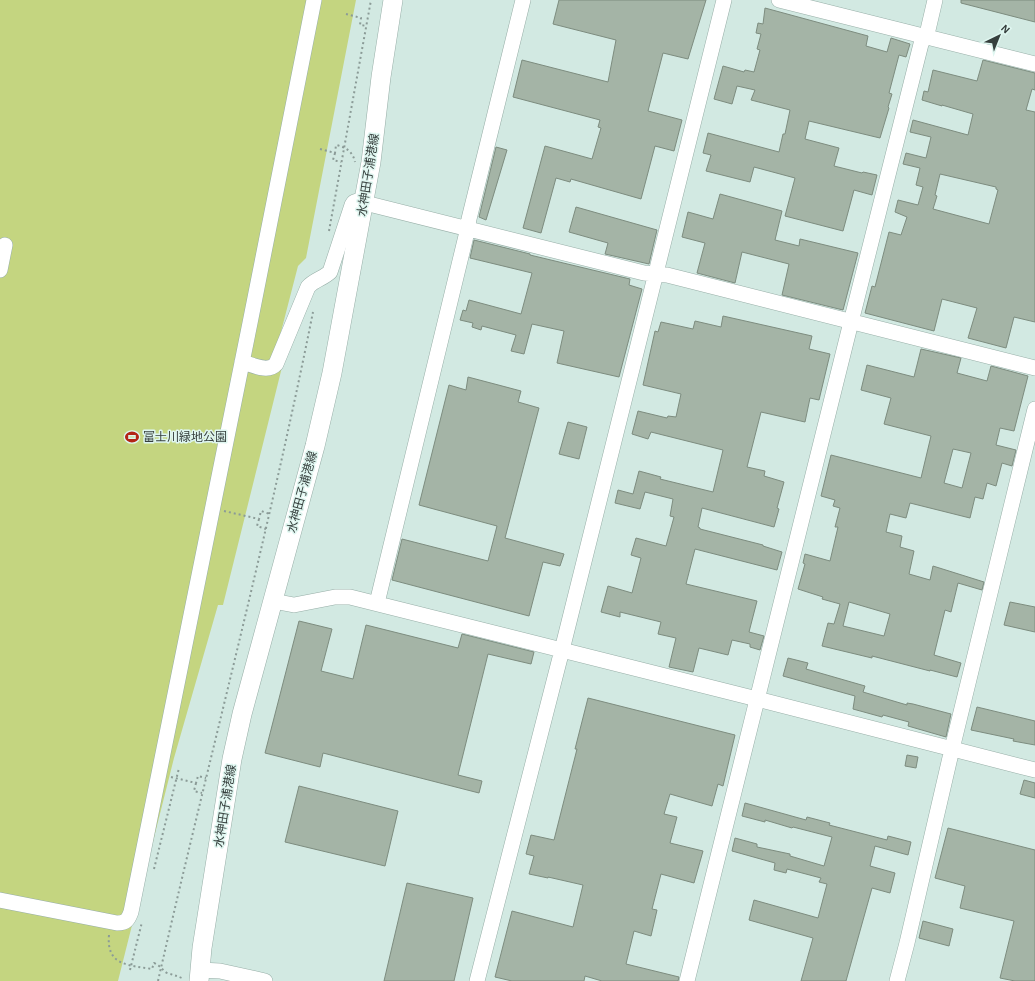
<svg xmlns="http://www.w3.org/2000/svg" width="1035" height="981" viewBox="0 0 1035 981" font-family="'Alegreya Sans','Noto Sans JP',sans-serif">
	<rect width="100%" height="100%" fill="#d2e9e2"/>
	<path fill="#c4d580" d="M 0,0 L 356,0 L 306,258 L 298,266 L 275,355 L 284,359 L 223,605 L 218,605 L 174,758 L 118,981 L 0,981 Z"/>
	<path fill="#a4b4a6" stroke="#7d8c7f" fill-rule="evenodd" d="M 559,0 L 706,0 L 688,59 L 663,53 L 648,111 L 682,120 L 674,151 L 655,146 L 641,199 L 571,179 L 570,182 L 556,178 L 541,233 L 523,228 L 545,146 L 592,159 L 601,128 L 598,127 L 600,120 L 513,97 L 522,60 L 608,82 L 616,40 L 553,24 Z
		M 961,0 L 1035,0 L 1035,22 L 961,3 Z
		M 765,8 L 868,36 L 866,46 L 887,52 L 891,38 L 910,44 L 906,57 L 899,55 L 889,93 L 892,94 L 888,107 L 889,108 L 880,138 L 809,121 L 805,139 L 839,148 L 834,166 L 862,173 L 863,172 L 877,175 L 872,195 L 854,190 L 843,231 L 785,216 L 795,178 L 754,167 L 750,182 L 706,171 L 711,155 L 703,153 L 708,133 L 779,152 L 783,134 L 785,134 L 790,110 L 751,100 L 755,90 L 737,86 L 732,104 L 714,99 L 723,66 L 744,72 L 745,70 L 754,72 L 760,50 L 757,49 L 761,34 L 756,33 L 758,23 L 763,24 Z
		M 983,60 L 1035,73 L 1035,90 L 1032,89 L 1026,110 L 1035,112 L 1035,322 L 1014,317 L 1006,348 L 968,338 L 977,308 L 942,299 L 934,331 L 865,313 L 872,286 L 875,287 L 889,232 L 901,235 L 907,217 L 895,212 L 898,200 L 918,205 L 923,187 L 916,185 L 920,168 L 903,164 L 906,153 L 926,158 L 931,137 L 910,132 L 913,120 L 968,135 L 973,114 L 942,105 L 942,106 L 922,100 L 924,91 L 928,92 L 933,70 L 977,81 ZM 940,174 L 996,187 L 996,189 L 998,190 L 989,224 L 933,209 L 937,196 L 935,195 Z
		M 496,147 L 507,150 L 486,220 L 479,217 Z
		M 720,194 L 782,211 L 775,240 L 799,246 L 800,239 L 858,253 L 843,310 L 782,295 L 789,264 L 742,252 L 735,283 L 697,273 L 705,243 L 682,237 L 688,212 L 713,219 Z
		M 576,207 L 657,230 L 649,264 L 605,254 L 608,243 L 569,232 Z
		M 474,240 L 530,254 L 530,255 L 630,279 L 629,285 L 642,289 L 619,377 L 557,363 L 564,331 L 532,324 L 524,354 L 511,351 L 516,335 L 482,326 L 481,330 L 472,327 L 473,323 L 460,320 L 463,310 L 466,311 L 469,300 L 521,314 L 532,273 L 470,258 Z
		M 723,316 L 812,336 L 809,349 L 830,354 L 819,400 L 810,398 L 805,422 L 761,412 L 747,467 L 765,471 L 764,476 L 784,482 L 777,508 L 779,509 L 774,527 L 702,508 L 698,527 L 700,528 L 700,529 L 763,545 L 763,546 L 782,552 L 777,570 L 695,549 L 686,584 L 757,601 L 749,632 L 764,636 L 760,650 L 750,647 L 750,644 L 732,640 L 728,655 L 699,648 L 693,672 L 669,667 L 676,638 L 658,634 L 661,622 L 620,612 L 620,617 L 601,612 L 608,586 L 632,593 L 641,558 L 631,555 L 636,538 L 666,546 L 674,517 L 670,516 L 673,499 L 645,492 L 640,509 L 615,503 L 618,490 L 633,494 L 639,471 L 661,477 L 660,479 L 713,492 L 723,450 L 651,432 L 648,439 L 632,434 L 638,411 L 667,418 L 668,416 L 676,417 L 681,394 L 643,385 L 655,331 L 658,332 L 661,322 L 693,329 L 695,321 L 721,327 Z
		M 921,349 L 961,358 L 957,373 L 987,381 L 991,366 L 1028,376 L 1014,431 L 1000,428 L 996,445 L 1016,450 L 1012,466 L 1002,463 L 996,486 L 987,483 L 983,499 L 975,497 L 970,518 L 910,503 L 906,518 L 890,514 L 886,532 L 902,536 L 900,547 L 914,551 L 909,574 L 930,580 L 933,566 L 984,582 L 982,590 L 958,583 L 951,612 L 945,610 L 934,655 L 961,663 L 957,677 L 930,670 L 930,671 L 872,656 L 872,658 L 822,646 L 828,623 L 834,624 L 840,604 L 822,599 L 823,597 L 798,589 L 805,564 L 803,563 L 805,554 L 830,561 L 838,527 L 835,527 L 840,508 L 833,506 L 835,500 L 821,496 L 831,455 L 921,478 L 931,436 L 884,424 L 891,398 L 861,390 L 867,365 L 914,377 ZM 953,449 L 971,453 L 962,488 L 944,483 ZM 849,602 L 890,614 L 884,636 L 843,626 Z
		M 468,377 L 521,391 L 518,402 L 539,408 L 505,538 L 564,554 L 560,566 L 543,562 L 529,616 L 392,580 L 402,539 L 488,561 L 497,526 L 419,505 L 449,385 L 466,390 Z
		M 568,422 L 587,427 L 579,459 L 559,454 Z
		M 1010,602 L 1035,607 L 1035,632 L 1004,625 Z
		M 299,621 L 332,629 L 321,671 L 353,679 L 366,625 L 458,648 L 462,634 L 534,652 L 531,664 L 488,654 L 458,775 L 482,781 L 479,793 L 323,753 L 320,767 L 265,753 Z
		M 788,658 L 808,663 L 806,669 L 865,686 L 863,692 L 907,705 L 907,703 L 913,704 L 951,714 L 946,737 L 908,726 L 909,722 L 883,715 L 882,717 L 853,709 L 855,696 L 783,676 Z
		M 588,698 L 735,735 L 723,786 L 718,784 L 712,806 L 670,794 L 664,814 L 677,817 L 670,843 L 703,851 L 694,883 L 661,874 L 652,909 L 657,910 L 651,936 L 634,931 L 626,964 L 679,977 L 678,981 L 602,981 L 585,976 L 584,981 L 512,981 L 495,977 L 512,911 L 573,927 L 583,885 L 548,877 L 548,878 L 529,874 L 534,856 L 526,854 L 531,835 L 554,840 L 577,749 L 575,749 Z
		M 977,707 L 1035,721 L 1035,745 L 1013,741 L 1014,739 L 971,730 Z
		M 907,755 L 918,757 L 916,768 L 905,766 Z
		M 1024,780 L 1035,783 L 1035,798 L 1020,794 Z
		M 299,786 L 398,811 L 385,866 L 285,842 Z
		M 745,803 L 806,820 L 807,817 L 830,823 L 829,825 L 887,840 L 888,836 L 911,842 L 908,855 L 875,846 L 870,866 L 895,873 L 890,893 L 872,888 L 846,981 L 801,981 L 813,938 L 749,920 L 754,900 L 818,918 L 827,884 L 819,882 L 821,878 L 787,869 L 786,873 L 774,870 L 775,863 L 732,851 L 735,838 L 757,844 L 757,847 L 790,854 L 790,856 L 824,866 L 832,837 L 793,827 L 792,828 L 765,820 L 765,822 L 742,816 Z
		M 948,828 L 1035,850 L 1035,981 L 1015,981 L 1000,978 L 1014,921 L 960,908 L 965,886 L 935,878 Z
		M 407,883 L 473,898 L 454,981 L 384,981 Z
		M 923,921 L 953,929 L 949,946 L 919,938 Z"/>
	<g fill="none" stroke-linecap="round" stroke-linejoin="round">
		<g stroke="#97aea7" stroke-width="16">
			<path id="minor" d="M 779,0 L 1035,64
				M 0,270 L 5,245
				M 242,362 C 253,365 268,373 276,364 L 308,287 C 314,280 324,278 330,272 L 352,205 L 354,202 L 357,201 L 644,273 L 667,275 L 1035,368
				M 273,601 L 294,605 L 335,597 L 350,597 L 757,699 L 1035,770
				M 377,603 L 466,236 L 469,219 L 523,0
				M 0,900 L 117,923 C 126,923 128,920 131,912 L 250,323 L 314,0
				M 200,970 L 220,971 L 265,981
				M 477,981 L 562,650 L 724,0
				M 687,981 L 851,322 L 921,44 L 928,30 L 935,0
				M 897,981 L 907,943 L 952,749 L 1035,409"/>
		</g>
		<g stroke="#97aea7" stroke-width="20">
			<path id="major" d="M 199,981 L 202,948 L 232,759 L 242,714 L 315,446 L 332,373 L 371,162 L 381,77 L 393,0"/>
		</g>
		<path stroke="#8b9b97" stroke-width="2" stroke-dasharray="2 3" stroke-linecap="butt" d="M 346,14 L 361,18 L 360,25 L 367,26
			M 320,149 L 335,153 L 336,145 C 346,147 353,152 355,162
			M 335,153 L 333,160 L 341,162
			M 329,231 L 371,0
			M 224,511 L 259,519 L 261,511 L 270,514
			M 259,519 L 257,526 L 266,529
			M 171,777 L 196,783 L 198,776 L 206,778
			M 196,783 L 194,791 L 202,793
			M 154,869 L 179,768
			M 109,935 C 106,966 129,965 152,969 L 154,963 C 160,965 162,970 167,973 C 173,975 178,976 184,979
			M 130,970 L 142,922
			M 158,981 C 209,758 268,537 313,312"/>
		<use href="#minor" stroke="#fff" stroke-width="15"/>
		<use href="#major" stroke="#fff" stroke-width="19"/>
	</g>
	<defs>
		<g id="stadium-bare" transform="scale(1.08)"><path d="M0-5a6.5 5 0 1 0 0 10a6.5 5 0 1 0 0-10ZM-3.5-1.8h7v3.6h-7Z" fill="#b32516" stroke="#dff6f0" stroke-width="2.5" paint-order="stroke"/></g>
	</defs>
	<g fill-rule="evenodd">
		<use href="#stadium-bare" x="132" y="437"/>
	</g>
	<g text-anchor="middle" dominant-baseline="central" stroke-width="3" stroke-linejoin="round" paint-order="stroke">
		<g font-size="12" fill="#363f3d" stroke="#dff6f0">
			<text transform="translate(368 175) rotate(-81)">水神田子浦港線</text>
			<text transform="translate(302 492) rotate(-75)">水神田子浦港線</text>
			<text transform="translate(225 806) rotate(-81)">水神田子浦港線</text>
		</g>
		<g font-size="12" fill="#363f3d" stroke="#dff6f0" text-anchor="start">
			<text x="143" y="437">富士川緑地公園</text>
		</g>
	</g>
	<g transform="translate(999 36) rotate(43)" stroke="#dff6f0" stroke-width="3" paint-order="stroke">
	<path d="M0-3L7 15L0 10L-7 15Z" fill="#363f3d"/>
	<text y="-6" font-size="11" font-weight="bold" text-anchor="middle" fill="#363f3d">N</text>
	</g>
</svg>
